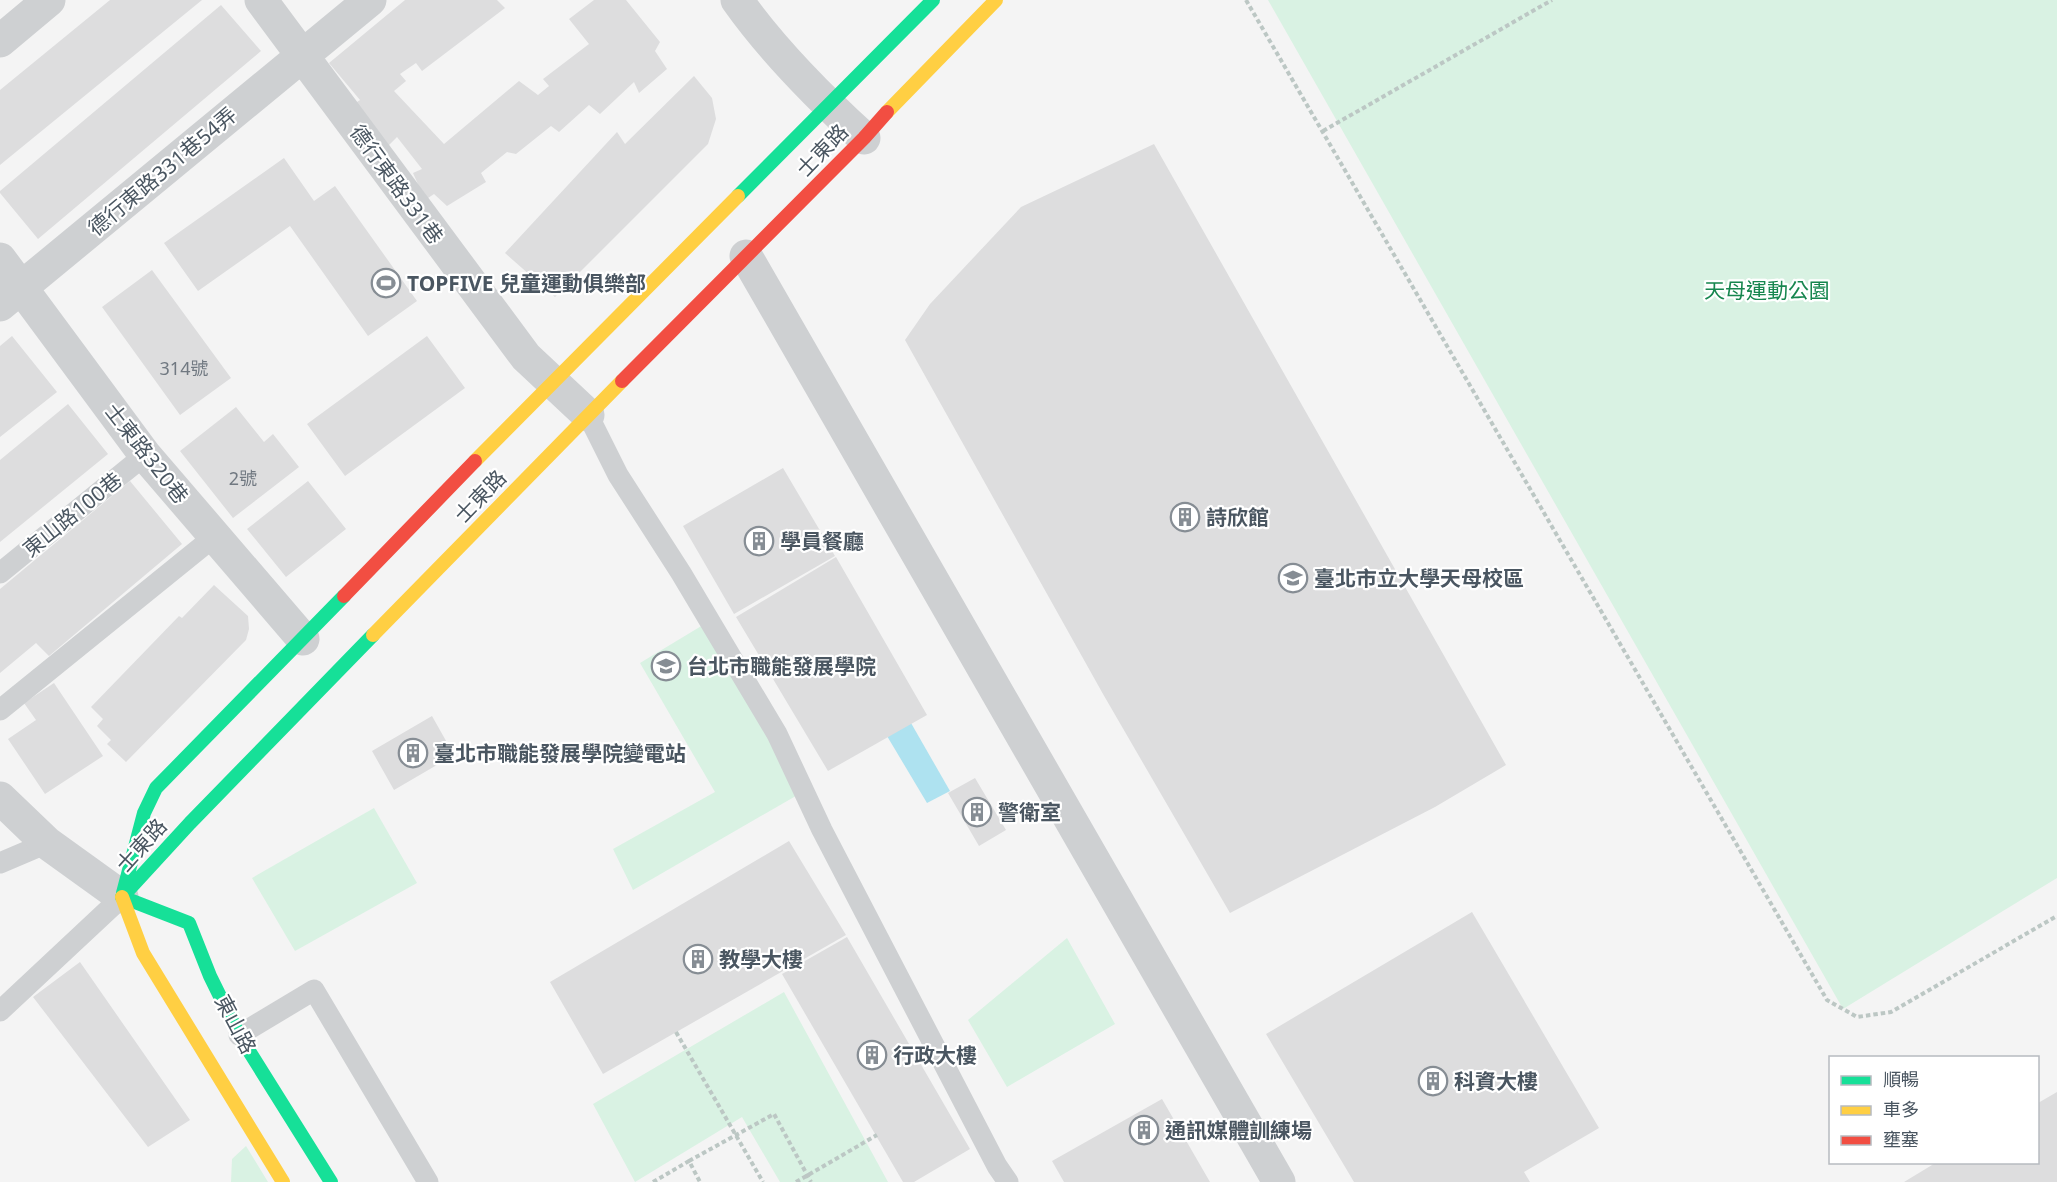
<svg xmlns="http://www.w3.org/2000/svg" width="2057" height="1182" viewBox="0 0 2057 1182" font-family="'Noto Sans','Noto Sans TC',sans-serif">
	<rect width="100%" height="100%" fill="#f4f4f4"/>
	<path fill="#d9f2e3" d="M 1268,0 L 2057,0 L 2057,878 L 1843,1009 Z
		M 703,625 L 801,793 L 633,890 L 613,849 L 715,792 L 640,663 Z
		M 374,808 L 417,883 L 295,951 L 252,878 Z
		M 1067,938 L 1115,1024 L 1007,1087 L 968,1020 Z
		M 784,992 L 888,1182 L 780,1182 L 742,1117 L 635,1182 L 593,1104 Z
		M 246,1146 L 268,1182 L 231,1182 L 232,1159 Z"/>
	<path fill="#aee2f0" d="M 911,723 L 950,791 L 927,803 L 887,736 Z"/>
	<path fill="#ddddde" d="M 110,0 L 202,0 L 0,165 L 0,90 Z
		M 405,0 L 497,0 L 505,8 L 422,71 L 416,63 L 400,74 L 406,81 L 394,91 L 444,144 L 519,81 L 538,95 L 549,86 L 543,79 L 589,44 L 569,19 L 594,0 L 626,0 L 660,42 L 655,51 L 667,69 L 639,93 L 634,82 L 600,114 L 589,105 L 559,132 L 551,126 L 516,154 L 507,152 L 481,173 L 486,182 L 447,206 L 434,194 L 425,200 L 413,173 L 422,169 L 397,137 L 387,147 L 351,106 L 360,100 L 329,63 Z
		M 221,5 L 261,51 L 38,239 L 0,193 L 0,191 Z
		M 694,76 L 712,98 L 716,119 L 708,144 L 555,297 L 505,253 L 617,132 L 625,144 Z
		M 1154,144 L 1506,765 L 1435,807 L 1230,913 L 1103,694 L 905,340 L 930,304 L 1021,207 Z
		M 284,158 L 314,201 L 335,186 L 417,301 L 368,336 L 290,226 L 198,291 L 164,243 Z
		M 152,270 L 231,378 L 180,415 L 102,307 Z
		M 12,336 L 57,392 L 0,437 L 0,346 Z
		M 427,336 L 465,388 L 345,476 L 307,424 Z
		M 68,404 L 108,454 L 0,542 L 0,460 Z
		M 236,407 L 264,442 L 273,434 L 299,467 L 233,518 L 180,451 Z
		M 783,468 L 835,556 L 734,614 L 683,526 Z
		M 130,481 L 182,544 L 49,656 L 36,643 L 0,673 L 0,589 Z
		M 308,481 L 346,529 L 286,577 L 247,529 Z
		M 836,557 L 927,715 L 828,771 L 736,617 Z
		M 214,585 L 248,616 L 249,629 L 246,640 L 126,762 L 107,744 L 111,740 L 97,726 L 103,719 L 91,707 L 179,616 L 182,618 Z
		M 54,683 L 103,756 L 45,794 L 8,739 L 36,720 L 24,703 Z
		M 432,716 L 454,755 L 394,790 L 372,751 Z
		M 975,778 L 1006,830 L 979,846 L 948,793 Z
		M 789,841 L 846,935 L 603,1074 L 550,982 Z
		M 1472,912 L 1599,1128 L 1524,1172 L 1530,1182 L 1354,1182 L 1266,1034 Z
		M 847,937 L 970,1149 L 914,1182 L 903,1182 L 782,974 Z
		M 80,962 L 190,1120 L 148,1147 L 33,997 Z
		M 2057,1092 L 2057,1182 L 1904,1182 L 1937,1162 L 2038,1162 L 2038,1103 Z
		M 1162,1099 L 1210,1182 L 1064,1182 L 1052,1161 Z"/>
	<g fill="none" stroke-linecap="round" stroke-linejoin="round">
		<path stroke="#bcc7c4" stroke-width="4" stroke-dasharray="4.5 3" stroke-linecap="butt" d="M 1246,0 L 1827,1000 L 1857,1017 L 1891,1012 L 2057,916
			M 1323,131 L 1552,0
			M 676,1032 L 763,1182
			M 689,1161 L 774,1114 L 811,1182
			M 653,1182 L 689,1161 L 700,1182
			M 796,1182 L 877,1135"/>
		<path stroke="#ced0d2" stroke-width="21" d="M 588,415 L 618,475 L 681,573 L 777,734 L 822,830 L 997,1166 L 1008,1182
			M 0,573 L 145,455
			M 0,710 L 215,536
			M 0,863 L 47,843
			M 0,1011 L 122,897
			M 239,1035 L 314,990 L 428,1182"/>
		<path stroke="#ced0d2" stroke-width="33" d="M 261,0 L 526,357 L 588,415
			M 737,0 C 773,51 818,96 864,138
			M 0,41 L 49,0
			M 746,256 L 1279,1182
			M 0,259 L 145,455 L 303,639
			M 0,305 L 370,0
			M 0,798 L 47,843 L 122,897"/>
		<path stroke="#16e098" stroke-width="14" d="M 738,196 L 933,0
			M 123,893 L 144,813 L 156,788 L 344,596
			M 122,897 L 190,823 L 373,635
			M 122,897 L 189,923 L 210,976 L 239,1035 L 331,1182"/>
		<path stroke="#ffcf43" stroke-width="14" d="M 887,112 L 996,0
			M 475,461 L 738,196
			M 373,635 L 622,381
			M 122,897 L 143,953 L 283,1182"/>
		<path stroke="#f24e42" stroke-width="14" d="M 622,381 L 864,138 L 887,112
			M 344,596 L 475,461"/>
	</g>
	<defs>
		<g id="stadium-ring" transform="scale(1.5)"><circle r="9.5" fill="#fff" stroke="#868d94" stroke-width="1.5"/><path d="M0-5a6.5 5 0 1 0 0 10a6.5 5 0 1 0 0-10ZM-3.5-1.8h7v3.6h-7Z" fill="#868d94"/></g>
		<g id="building-ring" transform="scale(1.5)"><circle r="9.5" fill="#fff" stroke="#868d94" stroke-width="1.5"/><path d="M-4-6H4V6H1V3H-1V6H-4ZM-2.5-4.3h1.7v1.8h-1.7ZM.8-4.3h1.7v1.8H.8ZM-2.5-1h1.7V.8h-1.7ZM.8-1h1.7V.8H.8Z" fill="#868d94"/></g>
		<g id="university-ring" transform="scale(1.5)"><circle r="9.5" fill="#fff" stroke="#868d94" stroke-width="1.5"/><path d="M0-5L7-2L0 1L-7-2ZM-4 1L0 2.5L4 1V4Q0 6-4 4Z" fill="#868d94"/></g>
		<g id="school-ring" transform="scale(1.5)"><circle r="9.5" fill="#fff" stroke="#868d94" stroke-width="1.5"/><path d="M0-5L7-2L0 1L-7-2ZM-4 1L0 2.5L4 1V4Q0 6-4 4Z" fill="#868d94"/></g>
	</defs>
	<g fill-rule="evenodd">
		<use href="#stadium-ring" x="386" y="283"/>
		<use href="#building-ring" x="1185" y="517"/>
		<use href="#building-ring" x="759" y="541"/>
		<use href="#university-ring" x="1293" y="578"/>
		<use href="#school-ring" x="666" y="666"/>
		<use href="#building-ring" x="413" y="753"/>
		<use href="#building-ring" x="977" y="812"/>
		<use href="#building-ring" x="698" y="959"/>
		<use href="#building-ring" x="872" y="1055"/>
		<use href="#building-ring" x="1433" y="1081"/>
		<use href="#building-ring" x="1144" y="1130"/>
	</g>
	<g text-anchor="middle" dominant-baseline="central" stroke-width="4.5" stroke-linejoin="round" paint-order="stroke">
		<g font-size="18" fill="#707881">
			<text x="184" y="368">314號</text>
			<text x="243" y="478">2號</text>
		</g>
		<g font-size="21" fill="#4a5661" stroke="#fff">
			<text transform="translate(822 150) rotate(-46)">士東路</text>
			<text transform="translate(162 171) rotate(-40)">德行東路331巷54弄</text>
			<text transform="translate(397 184) rotate(54)">德行東路331巷</text>
			<text transform="translate(147 453) rotate(52)">士東路320巷</text>
			<text transform="translate(480 496) rotate(-46)">士東路</text>
			<text transform="translate(72 514) rotate(-39)">東山路100巷</text>
			<text transform="translate(141 845) rotate(-48)">士東路</text>
			<text transform="translate(236 1024) rotate(62)">東山路</text>
		</g>
		<g font-size="21" font-weight="bold" fill="#4a5661" stroke="#fff" text-anchor="start">
			<text x="407" y="283">TOPFIVE 兒童運動俱樂部</text>
			<text x="1206" y="517">詩欣館</text>
			<text x="780" y="541">學員餐廳</text>
			<text x="1314" y="578">臺北市立大學天母校區</text>
			<text x="687" y="666">台北市職能發展學院</text>
			<text x="434" y="753">臺北市職能發展學院變電站</text>
			<text x="998" y="812">警衛室</text>
			<text x="719" y="959">教學大樓</text>
			<text x="893" y="1055">行政大樓</text>
			<text x="1454" y="1081">科資大樓</text>
			<text x="1165" y="1130">通訊媒體訓練場</text>
		</g>
		<g font-size="21" fill="#17864f" stroke="#fff">
			<text x="1767" y="290">天母運動公園</text>
		</g>
	</g>
	<rect x="1829" y="1056" width="210" height="108" fill="#ffffff" stroke="#b7bbc0" stroke-width="1.5"/>
	<rect x="1841" y="1076" width="30" height="9" fill="#16e098" stroke="#b7bbc0" stroke-width="1.5"/>
	<text x="1883" y="1086" font-size="18" fill="#4a5661">順暢</text>
	<rect x="1841" y="1106" width="30" height="9" fill="#ffcf43" stroke="#b7bbc0" stroke-width="1.5"/>
	<text x="1883" y="1116" font-size="18" fill="#4a5661">車多</text>
	<rect x="1841" y="1136" width="30" height="9" fill="#f24e42" stroke="#b7bbc0" stroke-width="1.5"/>
	<text x="1883" y="1146" font-size="18" fill="#4a5661">壅塞</text>
</svg>
